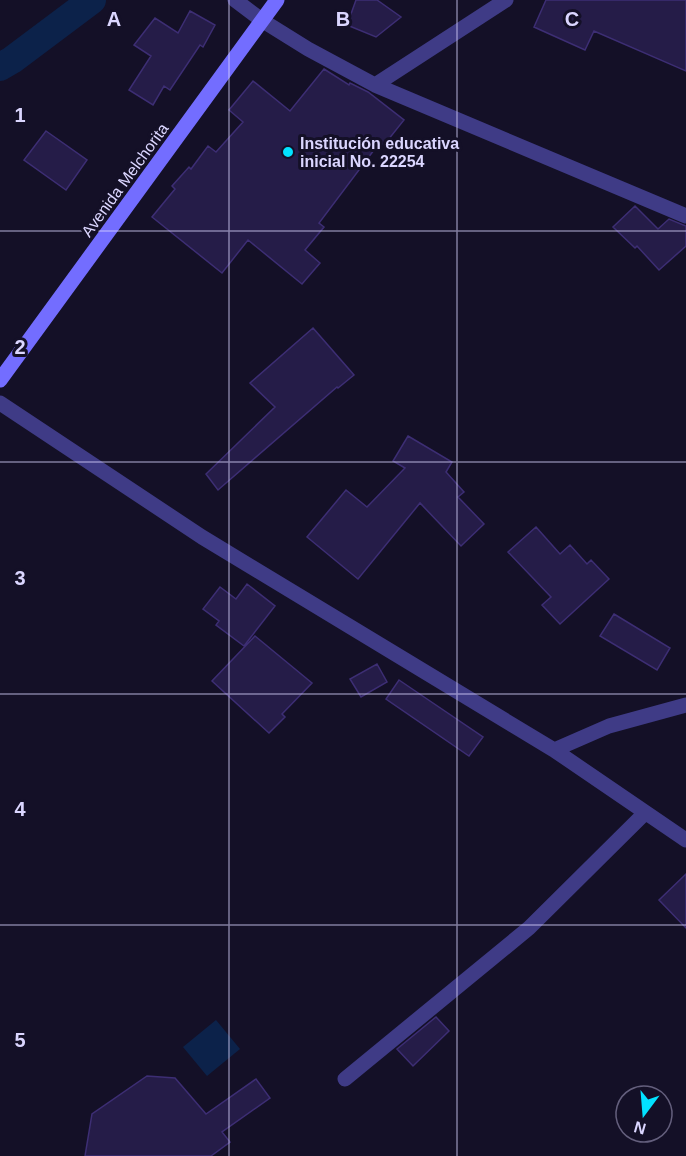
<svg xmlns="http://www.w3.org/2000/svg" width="686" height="1156" viewBox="0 0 686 1156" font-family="Helvetica,sans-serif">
	<rect width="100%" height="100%" fill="#141027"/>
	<path fill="#0c224a" d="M 216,1020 L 240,1049 L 207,1076 L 183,1047 Z"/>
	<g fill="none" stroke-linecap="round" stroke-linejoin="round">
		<path stroke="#0c224a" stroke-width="28" d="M 0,67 L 12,60 L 92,0"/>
	</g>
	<path fill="#251c48" stroke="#3d2e74" stroke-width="1.5" d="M 356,0 L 377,0 L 401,17 L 376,37 L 347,25 Z
		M 546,0 L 686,0 L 686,71 L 594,31 L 585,50 L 534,27 Z
		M 190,11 L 215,25 L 203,47 L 200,45 L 170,90 L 164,86 L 153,105 L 129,90 L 151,56 L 134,45 L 155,18 L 178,33 Z
		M 324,69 L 349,85 L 350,83 L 368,92 L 404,120 L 384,145 L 380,142 L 319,223 L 324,227 L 305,250 L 320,263 L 302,284 L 248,240 L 222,273 L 152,217 L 175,189 L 172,186 L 189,167 L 191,169 L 208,146 L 216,152 L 243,122 L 229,110 L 253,81 L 290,111 Z
		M 46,131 L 87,160 L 66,190 L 24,160 Z
		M 635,206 L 658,229 L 669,219 L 686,226 L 686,246 L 659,270 L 637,246 L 635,248 L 613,227 Z
		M 313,328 L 354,375 L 338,388 L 337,387 L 218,490 L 206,474 L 275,407 L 250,383 Z
		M 408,436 L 452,462 L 446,472 L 464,492 L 458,497 L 484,524 L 461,546 L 420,503 L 358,579 L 307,537 L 346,490 L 367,507 L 405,468 L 393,461 Z
		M 536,527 L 560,554 L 570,545 L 587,564 L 591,560 L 609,579 L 560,624 L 542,605 L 551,597 L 508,552 Z
		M 247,584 L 275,606 L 244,646 L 216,625 L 219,621 L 203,609 L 220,587 L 236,599 Z
		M 614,614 L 670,648 L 657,670 L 600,636 Z
		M 255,636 L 312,683 L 282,714 L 285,717 L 269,733 L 212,681 Z
		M 377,664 L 387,682 L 361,697 L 350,679 Z
		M 399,680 L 483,737 L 469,756 L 386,699 Z
		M 686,874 L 686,928 L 659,900 Z
		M 436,1017 L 449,1031 L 413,1066 L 397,1049 Z
		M 147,1076 L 175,1078 L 206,1114 L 256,1079 L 270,1098 L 222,1132 L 230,1142 L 211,1156 L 85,1156 L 92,1114 Z"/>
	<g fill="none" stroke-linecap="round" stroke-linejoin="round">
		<path stroke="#3f3b86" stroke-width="15" d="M 235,0 L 263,21 L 308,49 L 375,85 L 686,216
			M 375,85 L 506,0
			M 0,403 L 202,537 L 554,750 L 609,726 L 686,705
			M 554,750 L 686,840
			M 345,1079 L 529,928 L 645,813"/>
		<path stroke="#736dff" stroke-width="15" d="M 0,380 L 277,0"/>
	</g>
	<path fill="none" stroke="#dbd6ff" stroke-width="1.5" stroke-opacity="0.55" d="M 229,0 L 229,1156M 457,0 L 457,1156M 0,231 L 686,231M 0,462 L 686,462M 0,694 L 686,694M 0,925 L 686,925"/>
	<circle fill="#02e2ff" stroke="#141027" stroke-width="2" cx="288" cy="152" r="6"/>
	<g text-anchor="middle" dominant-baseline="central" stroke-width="6" stroke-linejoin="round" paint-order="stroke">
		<g font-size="16" font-weight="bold" fill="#dbd6ff" stroke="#141027" text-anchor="start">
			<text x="300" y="143">Institución educativa<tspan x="300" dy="18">inicial No. 22254</tspan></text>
		</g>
		<g font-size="16" fill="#dbd6ff" stroke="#141027">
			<text transform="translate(125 180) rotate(-54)">Avenida Melchorita</text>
		</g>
	</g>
	<g font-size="20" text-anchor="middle" font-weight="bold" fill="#dbd6ff" stroke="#141027" stroke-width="6" stroke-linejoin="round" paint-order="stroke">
		<text x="114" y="26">A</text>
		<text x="343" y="26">B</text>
		<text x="572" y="26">C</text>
		<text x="20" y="122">1</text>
		<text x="20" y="354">2</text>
		<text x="20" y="585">3</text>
		<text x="20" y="816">4</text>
		<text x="20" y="1047">5</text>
	</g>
	<g transform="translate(644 1114) rotate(196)"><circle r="28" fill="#141027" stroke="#645f7d" stroke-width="1.5"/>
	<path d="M0-4.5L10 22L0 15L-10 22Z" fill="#02e2ff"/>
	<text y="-9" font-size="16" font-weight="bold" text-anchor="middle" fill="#dbd6ff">N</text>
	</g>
</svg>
